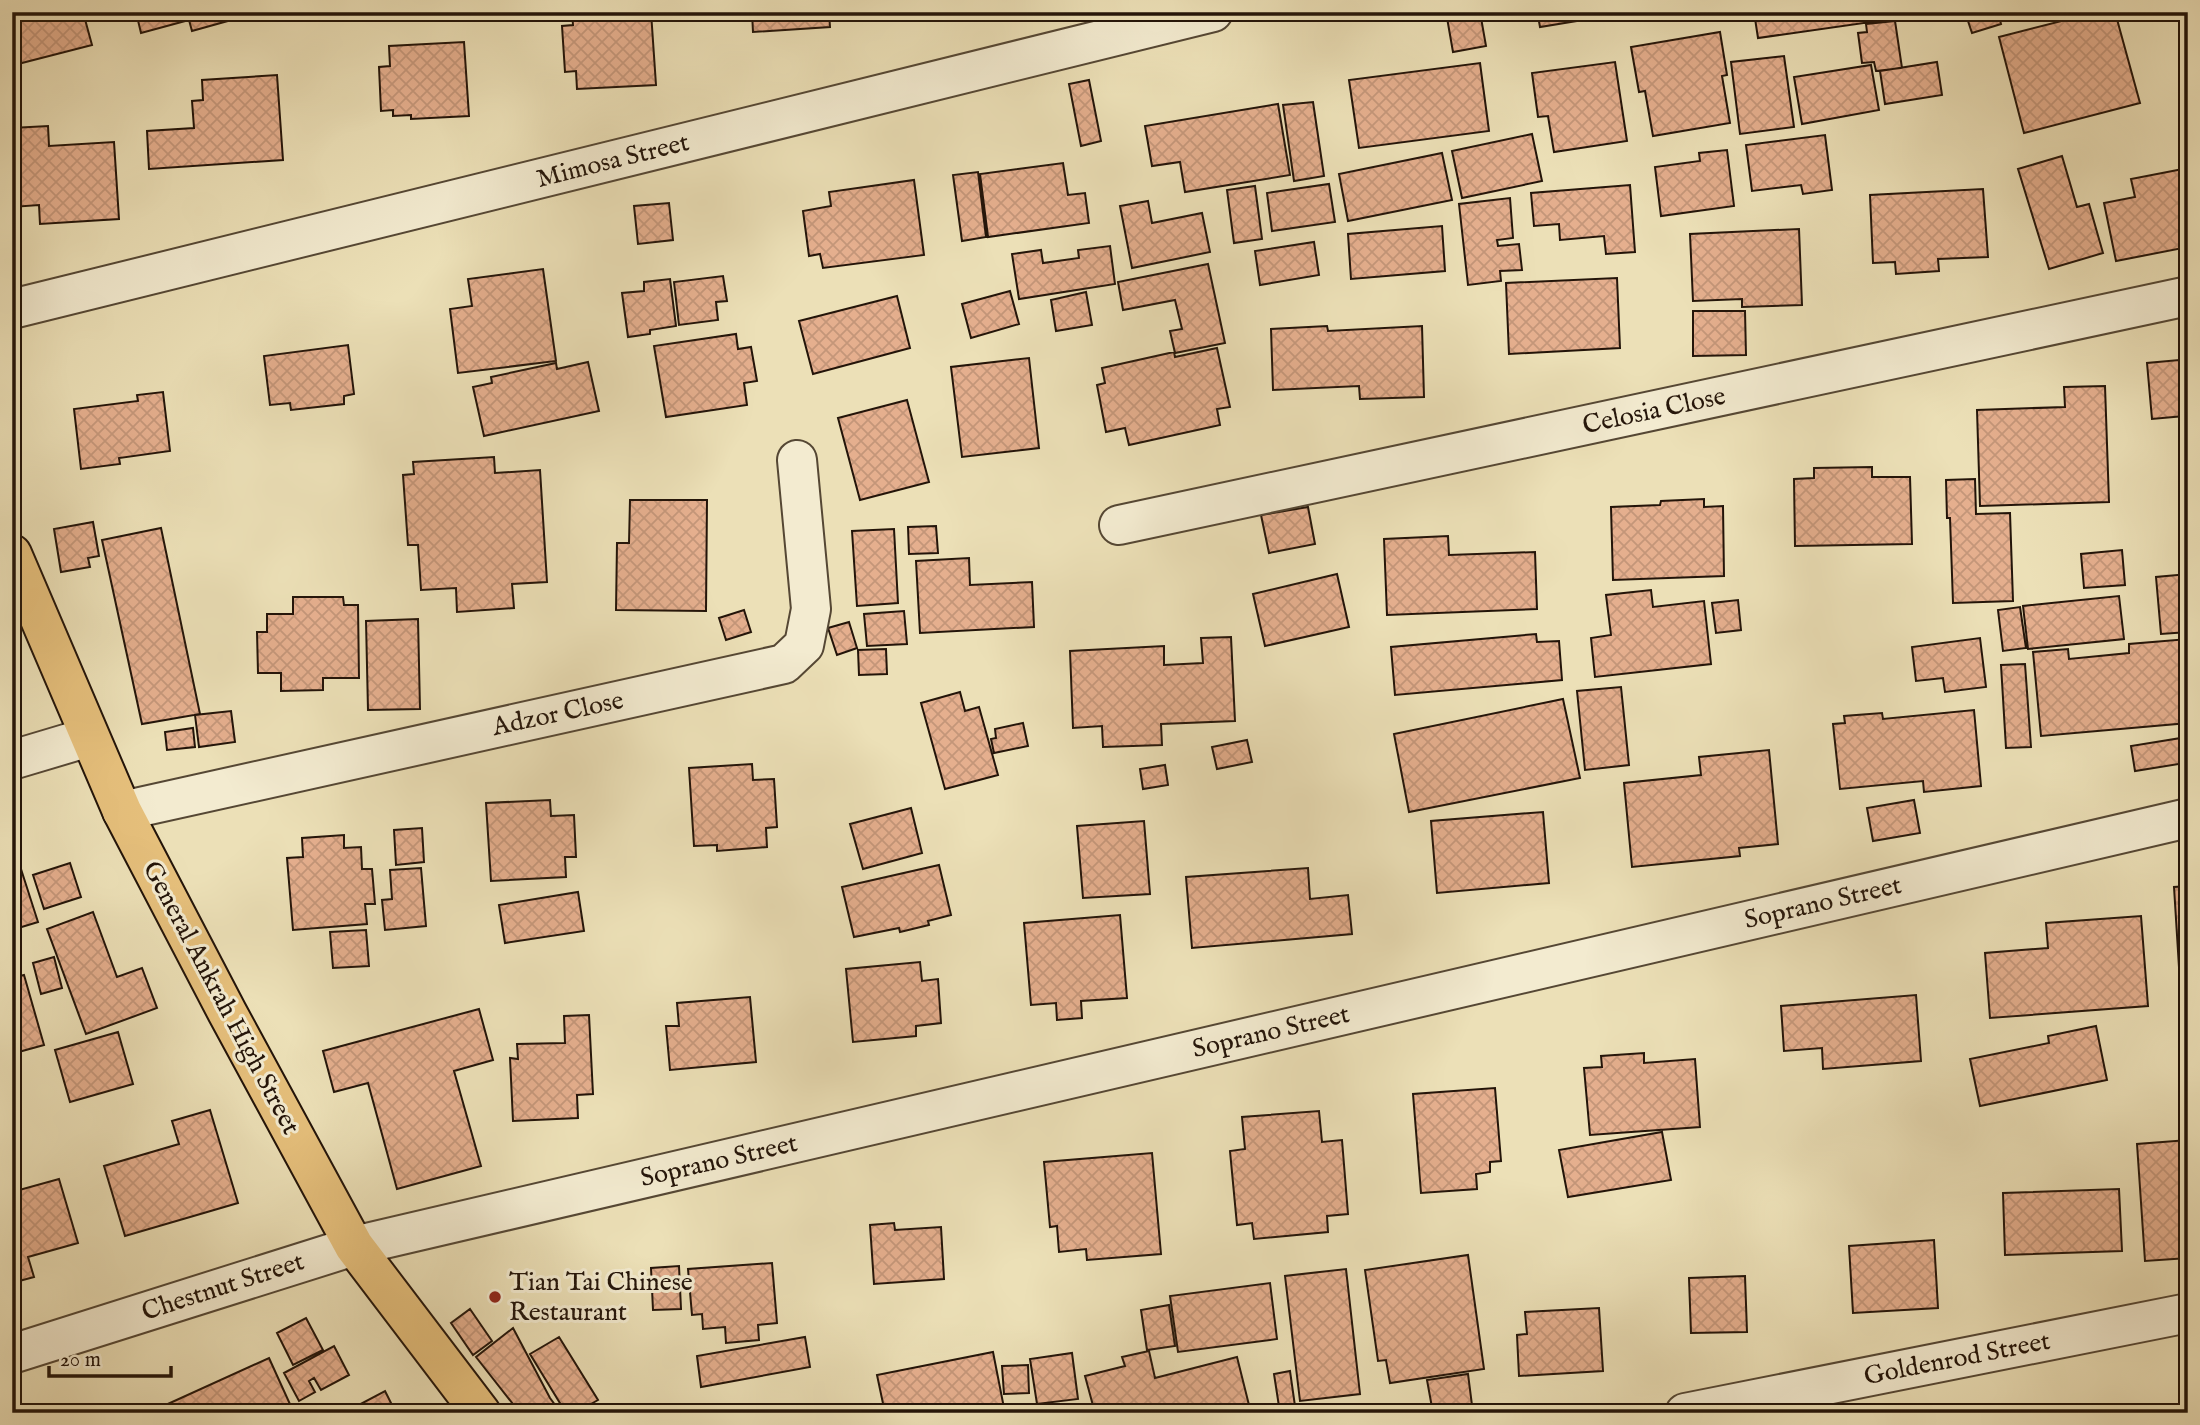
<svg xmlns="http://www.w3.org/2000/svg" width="2200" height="1425" viewBox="0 0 2200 1425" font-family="'IM FELL English',serif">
	<defs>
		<pattern id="building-cross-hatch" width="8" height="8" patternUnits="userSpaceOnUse" patternTransform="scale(1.75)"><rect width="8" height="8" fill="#e5af8e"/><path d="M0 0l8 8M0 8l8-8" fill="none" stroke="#c49679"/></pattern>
	</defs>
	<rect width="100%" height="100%" fill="#ece0b7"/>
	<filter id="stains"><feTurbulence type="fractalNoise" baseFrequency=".00286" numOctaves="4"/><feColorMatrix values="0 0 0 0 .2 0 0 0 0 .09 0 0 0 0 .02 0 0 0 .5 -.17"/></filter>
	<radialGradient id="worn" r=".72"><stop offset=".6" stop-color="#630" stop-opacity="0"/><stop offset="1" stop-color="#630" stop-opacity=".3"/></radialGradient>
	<path fill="url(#building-cross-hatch)" stroke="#231409" stroke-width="2" d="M 12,12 L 83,12 L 92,45 L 18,64 L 12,41 Z
		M 136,12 L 260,12 L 192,31 L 189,20 L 141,33 Z
		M 572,12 L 651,12 L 656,85 L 577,89 L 576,71 L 565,72 L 562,26 L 573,25 Z
		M 752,12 L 829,12 L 830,27 L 753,32 Z
		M 1401,12 L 1438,12 L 1403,19 Z
		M 1446,12 L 1480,12 L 1486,46 L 1453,52 Z
		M 1530,12 L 1620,12 L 1620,14 L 1540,27 L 1538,16 L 1531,17 Z
		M 1754,12 L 1898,12 L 1899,18 L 1758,38 Z
		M 1965,12 L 1998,12 L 2001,24 L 1972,33 Z
		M 2097,12 L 2115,12 L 2140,103 L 2024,133 L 1999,37 Z
		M 1895,21 L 1902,68 L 1876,71 L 1874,62 L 1862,63 L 1858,33 L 1867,32 L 1866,24 Z
		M 1720,32 L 1727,75 L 1722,76 L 1730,123 L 1653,136 L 1645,91 L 1639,92 L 1631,47 Z
		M 464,42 L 469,116 L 411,119 L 411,115 L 393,116 L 393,110 L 381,111 L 379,67 L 390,66 L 389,46 Z
		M 1784,56 L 1794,127 L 1740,134 L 1731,62 Z
		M 1615,62 L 1627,141 L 1554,152 L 1548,116 L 1538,117 L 1532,73 Z
		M 1937,62 L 1942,95 L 1885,104 L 1880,71 Z
		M 1480,63 L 1489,131 L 1359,148 L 1349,80 Z
		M 1871,65 L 1879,110 L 1802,124 L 1794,77 Z
		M 277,75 L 283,160 L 149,169 L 147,131 L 194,128 L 192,101 L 203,100 L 202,80 Z
		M 1089,80 L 1101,141 L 1081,146 L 1069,84 Z
		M 1313,102 L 1324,176 L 1294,181 L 1283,105 Z
		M 1278,104 L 1290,175 L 1185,192 L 1180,162 L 1152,166 L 1145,126 Z
		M 48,126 L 49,146 L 114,142 L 119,219 L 40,224 L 39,205 L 12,207 L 12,128 Z
		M 1532,134 L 1542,181 L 1462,198 L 1452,151 Z
		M 1825,135 L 1832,190 L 1803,194 L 1801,185 L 1752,191 L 1746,145 Z
		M 1727,150 L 1734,206 L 1661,216 L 1655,167 L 1700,161 L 1699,153 Z
		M 1442,153 L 1452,200 L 1348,221 L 1339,174 Z
		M 2062,156 L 2077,207 L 2089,204 L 2103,253 L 2049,269 L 2018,169 Z
		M 1063,163 L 1068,195 L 1085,193 L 1089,223 L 988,237 L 980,174 Z
		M 2188,168 L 2188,247 L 2116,261 L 2104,203 L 2135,197 L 2131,179 Z
		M 978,172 L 986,237 L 962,241 L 953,175 Z
		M 914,180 L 924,255 L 823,268 L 820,254 L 809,256 L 803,211 L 831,206 L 829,192 Z
		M 1329,184 L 1335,222 L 1272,231 L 1267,193 Z
		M 1630,185 L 1635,252 L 1606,254 L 1604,236 L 1560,240 L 1559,224 L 1534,226 L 1531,193 Z
		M 1255,186 L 1262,239 L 1234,243 L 1227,190 Z
		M 1983,189 L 1988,257 L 1938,259 L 1939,271 L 1896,274 L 1895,262 L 1873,263 L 1870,195 Z
		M 1510,198 L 1513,238 L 1497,240 L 1498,246 L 1519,244 L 1522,270 L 1500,271 L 1501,281 L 1468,285 L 1459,204 Z
		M 1148,201 L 1152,223 L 1202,213 L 1210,252 L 1132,268 L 1120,206 Z
		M 669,203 L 673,240 L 638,244 L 634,206 Z
		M 1442,226 L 1445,271 L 1351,279 L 1348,234 Z
		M 1799,229 L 1802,305 L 1742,307 L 1742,299 L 1693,301 L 1690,234 Z
		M 1314,242 L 1319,275 L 1260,285 L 1255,251 Z
		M 1110,246 L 1115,284 L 1019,299 L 1012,254 L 1041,250 L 1043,263 L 1079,258 L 1078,250 Z
		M 1208,264 L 1225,343 L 1175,353 L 1170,331 L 1182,329 L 1175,300 L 1123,310 L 1118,282 Z
		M 543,269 L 556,361 L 458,373 L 450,309 L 472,306 L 468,279 Z
		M 723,276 L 727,301 L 716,302 L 718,320 L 679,325 L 674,282 Z
		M 1617,278 L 1620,348 L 1509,354 L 1506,283 Z
		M 670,279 L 676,326 L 650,330 L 650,334 L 628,337 L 622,293 L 644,291 L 644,282 Z
		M 1010,291 L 1019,324 L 971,338 L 962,304 Z
		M 1086,292 L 1092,325 L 1056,331 L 1051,300 Z
		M 897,296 L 910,348 L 813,374 L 799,321 Z
		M 1693,311 L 1745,311 L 1746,355 L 1693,356 Z
		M 1327,326 L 1328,331 L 1422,326 L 1424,397 L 1360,399 L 1359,386 L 1273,390 L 1271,329 Z
		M 736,334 L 738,349 L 751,347 L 757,381 L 744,383 L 747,405 L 666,417 L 654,346 Z
		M 348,345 L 354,394 L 344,396 L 344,404 L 291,410 L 290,403 L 270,405 L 264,356 Z
		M 1217,348 L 1230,407 L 1217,409 L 1220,425 L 1129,445 L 1125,428 L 1106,432 L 1097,385 L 1105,383 L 1102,368 L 1174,352 L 1175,357 Z
		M 1029,358 L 1039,448 L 962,457 L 951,367 Z
		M 2179,360 L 2184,416 L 2152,419 L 2147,363 Z
		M 588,362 L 599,411 L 484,436 L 473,387 L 492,383 L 491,377 L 556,363 L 557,369 Z
		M 2105,386 L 2109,502 L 1980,506 L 1977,410 L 2065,407 L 2064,387 Z
		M 163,392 L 170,451 L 119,458 L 120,464 L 81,469 L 74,409 L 138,401 L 137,395 Z
		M 907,400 L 929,482 L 860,500 L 838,418 Z
		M 494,457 L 495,473 L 540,470 L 547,582 L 512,584 L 514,608 L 457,612 L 456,588 L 421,590 L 418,545 L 408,545 L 403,475 L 414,474 L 413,462 Z
		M 1872,467 L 1872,477 L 1910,477 L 1912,544 L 1795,546 L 1794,479 L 1814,478 L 1814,468 Z
		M 1975,479 L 1976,514 L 2010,513 L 2013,601 L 1953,603 L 1950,518 L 1947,518 L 1946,480 Z
		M 1704,499 L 1704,507 L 1723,506 L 1724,576 L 1613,580 L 1611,507 L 1660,505 L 1661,501 Z
		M 630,500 L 707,500 L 706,611 L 616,610 L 617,543 L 629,543 Z
		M 1308,507 L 1315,544 L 1269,553 L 1261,515 Z
		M 93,522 L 99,556 L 88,558 L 90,567 L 61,572 L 54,529 Z
		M 936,526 L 938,553 L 909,554 L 908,527 Z
		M 161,528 L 200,714 L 142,724 L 102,540 Z
		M 894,529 L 898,603 L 857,606 L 852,531 Z
		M 1448,536 L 1449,555 L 1535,552 L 1537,609 L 1387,615 L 1384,539 Z
		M 2122,550 L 2125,585 L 2084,588 L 2081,554 Z
		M 969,558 L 970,585 L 1032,582 L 1034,627 L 920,633 L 916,561 Z
		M 1337,574 L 1349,627 L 1265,646 L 1253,594 Z
		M 2188,574 L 2188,632 L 2161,634 L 2156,577 Z
		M 1651,590 L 1653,607 L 1704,601 L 1711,664 L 1595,677 L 1591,638 L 1611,635 L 1606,595 Z
		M 2119,596 L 2124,639 L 2028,649 L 2023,606 Z
		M 293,597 L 343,597 L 344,605 L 358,605 L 359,678 L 323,678 L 323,690 L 281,691 L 281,673 L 258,673 L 257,632 L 267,632 L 267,614 L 293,614 Z
		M 1738,600 L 1741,630 L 1716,633 L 1712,603 Z
		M 2020,607 L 2026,648 L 2003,651 L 1998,610 Z
		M 744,610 L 751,632 L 726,640 L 719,618 Z
		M 904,611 L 907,644 L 867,646 L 864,614 Z
		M 418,619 L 420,709 L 368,710 L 366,621 Z
		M 849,622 L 857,648 L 837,655 L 828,628 Z
		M 1536,634 L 1537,642 L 1559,641 L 1562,680 L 1395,695 L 1391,647 Z
		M 1231,637 L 1235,721 L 1161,724 L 1162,745 L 1103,747 L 1102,726 L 1073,728 L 1070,651 L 1164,646 L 1164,665 L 1203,663 L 1201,638 Z
		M 1980,638 L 1986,687 L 1945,692 L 1943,678 L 1916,681 L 1912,647 Z
		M 2188,639 L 2188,723 L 2041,736 L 2033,652 L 2068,649 L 2069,659 L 2129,653 L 2129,644 Z
		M 886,649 L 887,674 L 859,675 L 858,650 Z
		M 2025,664 L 2031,747 L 2006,748 L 2001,665 Z
		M 1621,687 L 1629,765 L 1585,770 L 1577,691 Z
		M 960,692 L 965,711 L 979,707 L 998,775 L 945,789 L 921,703 Z
		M 1563,699 L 1580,778 L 1409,812 L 1394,734 Z
		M 1974,710 L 1981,786 L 1924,792 L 1923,781 L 1840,789 L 1833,724 L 1845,723 L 1844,716 L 1882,713 L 1883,719 Z
		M 231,711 L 235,742 L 199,747 L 195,715 Z
		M 1023,723 L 1028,746 L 994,753 L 991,739 L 996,738 L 995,729 Z
		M 193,728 L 195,747 L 167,750 L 165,732 Z
		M 2181,738 L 2185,763 L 2135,771 L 2131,746 Z
		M 1247,740 L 1252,762 L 1217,769 L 1212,747 Z
		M 1769,750 L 1778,844 L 1739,848 L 1740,856 L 1632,867 L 1624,783 L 1701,775 L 1699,757 Z
		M 752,764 L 753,780 L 774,779 L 777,827 L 766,828 L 767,847 L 717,851 L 717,845 L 694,846 L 689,768 Z
		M 1165,765 L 1168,785 L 1143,789 L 1140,769 Z
		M 550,800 L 551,816 L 574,815 L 576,857 L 565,857 L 566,877 L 491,881 L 486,803 Z
		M 1914,800 L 1920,833 L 1873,841 L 1867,808 Z
		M 911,808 L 922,853 L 863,869 L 850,824 Z
		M 1543,812 L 1549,883 L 1437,893 L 1431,821 Z
		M 1144,821 L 1150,894 L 1083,898 L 1077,826 Z
		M 422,828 L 424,862 L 396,865 L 394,830 Z
		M 344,835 L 344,848 L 361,847 L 362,869 L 372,869 L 375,904 L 365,904 L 367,924 L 293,930 L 287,858 L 303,857 L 302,838 Z
		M 12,841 L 38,922 L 12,930 Z
		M 70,863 L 81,897 L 44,909 L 33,875 Z
		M 939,865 L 951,915 L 928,921 L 929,925 L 900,932 L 899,928 L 854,937 L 842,887 Z
		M 421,868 L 426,926 L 385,930 L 382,900 L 392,899 L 390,870 Z
		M 1308,868 L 1310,899 L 1348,895 L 1352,934 L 1192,948 L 1186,877 Z
		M 2188,886 L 2188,967 L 2179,967 L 2174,887 Z
		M 578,892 L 584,931 L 505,943 L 499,905 Z
		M 93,912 L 117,977 L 142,968 L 157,1008 L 86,1034 L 47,929 Z
		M 1120,915 L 1127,998 L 1081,1001 L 1082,1018 L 1057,1020 L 1056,1003 L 1031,1005 L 1024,923 Z
		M 2141,916 L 2148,1006 L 1990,1018 L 1985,953 L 2048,948 L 2046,923 Z
		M 366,930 L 369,966 L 333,968 L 330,932 Z
		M 54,957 L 62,988 L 41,994 L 33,963 Z
		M 920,962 L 922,981 L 938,979 L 941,1023 L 916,1026 L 916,1036 L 853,1042 L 846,969 Z
		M 24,975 L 44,1045 L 15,1053 L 12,1043 L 12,978 Z
		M 1916,995 L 1921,1061 L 1823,1069 L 1822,1048 L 1784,1051 L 1781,1006 Z
		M 750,997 L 756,1062 L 670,1070 L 666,1026 L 679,1026 L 677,1003 Z
		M 479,1009 L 493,1060 L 454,1071 L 481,1166 L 397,1189 L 368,1083 L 334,1092 L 323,1051 Z
		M 589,1015 L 593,1094 L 577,1095 L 578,1118 L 513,1121 L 510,1058 L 518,1059 L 517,1044 L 565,1043 L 564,1016 Z
		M 2096,1026 L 2107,1080 L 1980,1106 L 1970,1059 L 2049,1043 L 2048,1036 Z
		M 118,1032 L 133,1084 L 70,1102 L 55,1050 Z
		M 1644,1053 L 1644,1063 L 1695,1059 L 1700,1127 L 1590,1135 L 1584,1068 L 1602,1067 L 1601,1056 Z
		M 1495,1088 L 1501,1161 L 1490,1162 L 1490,1172 L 1476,1174 L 1477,1189 L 1421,1193 L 1413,1094 Z
		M 210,1110 L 238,1203 L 125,1236 L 104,1166 L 179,1144 L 172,1121 Z
		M 1319,1111 L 1322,1142 L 1342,1140 L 1348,1214 L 1327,1216 L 1328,1232 L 1254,1239 L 1252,1223 L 1237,1225 L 1230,1151 L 1245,1149 L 1242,1117 Z
		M 1662,1132 L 1671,1180 L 1568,1197 L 1559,1150 Z
		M 2188,1140 L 2188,1258 L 2145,1261 L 2137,1144 Z
		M 1152,1153 L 1161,1254 L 1087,1260 L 1086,1249 L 1059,1252 L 1057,1226 L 1050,1227 L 1044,1162 Z
		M 59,1179 L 78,1243 L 28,1257 L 34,1277 L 12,1283 L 12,1192 Z
		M 2119,1189 L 2122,1251 L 2005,1255 L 2003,1193 Z
		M 894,1223 L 895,1230 L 941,1227 L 944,1279 L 874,1284 L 870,1225 Z
		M 1934,1240 L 1938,1308 L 1853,1313 L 1849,1246 Z
		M 1468,1255 L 1484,1369 L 1390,1383 L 1386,1360 L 1378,1361 L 1365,1270 Z
		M 772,1263 L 777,1323 L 758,1325 L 759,1340 L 726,1343 L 725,1327 L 703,1329 L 702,1314 L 692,1315 L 688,1269 Z
		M 679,1266 L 681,1309 L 653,1310 L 651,1268 Z
		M 1346,1269 L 1360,1394 L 1300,1401 L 1285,1276 Z
		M 1745,1276 L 1747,1332 L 1691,1333 L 1689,1278 Z
		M 1270,1283 L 1277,1339 L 1178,1352 L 1170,1296 Z
		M 1169,1305 L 1175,1346 L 1147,1350 L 1141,1310 Z
		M 1599,1308 L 1603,1371 L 1519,1376 L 1517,1335 L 1527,1334 L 1525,1312 Z
		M 470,1309 L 492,1341 L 473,1355 L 451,1323 Z
		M 306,1318 L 323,1350 L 293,1365 L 277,1333 Z
		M 513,1328 L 550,1398 L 561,1413 L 520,1413 L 476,1357 Z
		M 559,1337 L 598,1400 L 575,1413 L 566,1413 L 530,1354 Z
		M 805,1337 L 810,1367 L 701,1387 L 697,1356 Z
		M 334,1346 L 349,1375 L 321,1390 L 314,1378 L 309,1381 L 315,1392 L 299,1401 L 284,1373 Z
		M 1149,1351 L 1155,1378 L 1237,1357 L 1251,1413 L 1095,1413 L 1085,1376 L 1125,1366 L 1122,1357 Z
		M 993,1352 L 1005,1413 L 885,1413 L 877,1375 Z
		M 1072,1353 L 1078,1399 L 1037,1404 L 1030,1359 Z
		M 269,1358 L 294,1413 L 148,1413 Z
		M 1028,1365 L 1029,1393 L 1004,1394 L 1002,1366 Z
		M 1290,1371 L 1296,1413 L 1280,1413 L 1274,1374 Z
		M 1468,1374 L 1473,1413 L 1433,1413 L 1427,1380 Z
		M 385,1391 L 396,1413 L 355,1413 L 353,1408 Z"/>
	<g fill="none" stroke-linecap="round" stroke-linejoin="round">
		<g stroke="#554734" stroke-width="42">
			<path id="minor" d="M 12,309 L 1213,12
				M 1119,525 L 2188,296
				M 12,760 L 89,737
				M 122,811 L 784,664 L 804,645 L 811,609 L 797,460
				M 12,1354 L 354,1246 L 2188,818
				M 1685,1413 L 2188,1313"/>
		</g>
		<g stroke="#231409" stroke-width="42">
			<path id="major" d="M 12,554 L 122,811 L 227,1012 L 354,1246 L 481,1413"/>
		</g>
		<use href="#minor" stroke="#f3ebd0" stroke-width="38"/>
		<use href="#major" stroke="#e6c07c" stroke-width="38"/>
	</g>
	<circle fill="#8f2418" stroke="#f3ebd0" stroke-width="2.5" cx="495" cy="1297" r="7"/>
	<g text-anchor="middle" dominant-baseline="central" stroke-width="6" stroke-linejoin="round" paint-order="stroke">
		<g font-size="26" fill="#231409" stroke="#f3ebd0">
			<text transform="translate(613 161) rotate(-14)">Mimosa Street</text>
			<text transform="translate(1654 411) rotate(-12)">Celosia Close</text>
			<text transform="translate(558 714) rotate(-12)">Adzor Close</text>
			<text transform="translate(1823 903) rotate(-13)">Soprano Street</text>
			<text transform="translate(221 998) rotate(62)">General Ankrah High Street</text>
			<text transform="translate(1271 1032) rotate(-13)">Soprano Street</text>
			<text transform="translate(719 1161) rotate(-13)">Soprano Street</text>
			<text transform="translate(223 1287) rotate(-18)">Chestnut Street</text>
			<text transform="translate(1957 1359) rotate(-11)">Goldenrod Street</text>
		</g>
		<g font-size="26" fill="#231409" stroke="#f3ebd0" text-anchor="start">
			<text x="509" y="1282">Tian Tai Chinese<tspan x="509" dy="30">Restaurant</tspan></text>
		</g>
	</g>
	<rect width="2200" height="1425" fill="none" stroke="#ece0b7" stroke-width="42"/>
	<rect x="14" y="14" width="2172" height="1397" fill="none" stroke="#231409" stroke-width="3.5"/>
	<rect x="21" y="21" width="2158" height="1383" fill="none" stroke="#231409" stroke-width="2"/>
	<path d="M49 1366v10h122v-10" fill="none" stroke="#231409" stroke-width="3.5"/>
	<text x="60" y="1366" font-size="21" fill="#231409" stroke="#f3ebd0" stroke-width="5" paint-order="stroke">20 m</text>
	<rect width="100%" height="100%" filter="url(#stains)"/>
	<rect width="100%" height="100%" fill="url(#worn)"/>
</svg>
